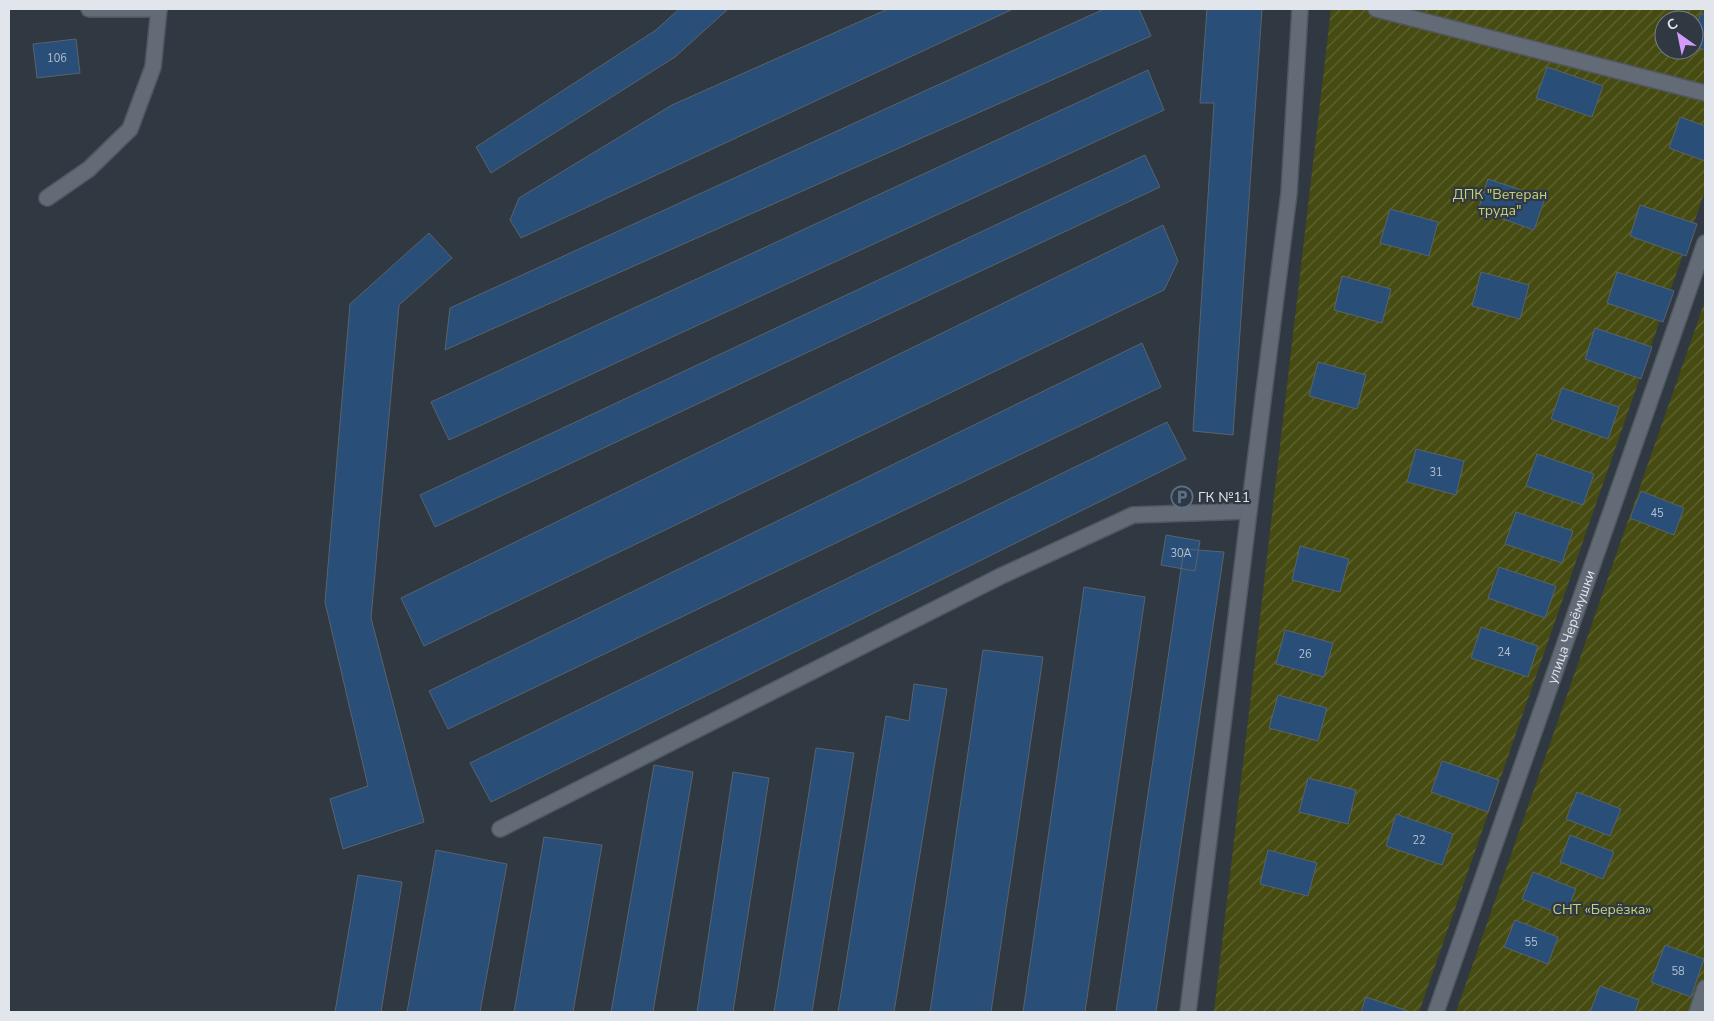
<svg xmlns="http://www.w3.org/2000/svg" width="1714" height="1021" viewBox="0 0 1714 1021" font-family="'Nunito Sans',sans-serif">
	<defs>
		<pattern id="garden-furrows" width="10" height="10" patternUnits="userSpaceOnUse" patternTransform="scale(1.25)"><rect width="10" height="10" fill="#464b12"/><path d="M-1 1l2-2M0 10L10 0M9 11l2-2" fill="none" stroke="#606535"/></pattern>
	</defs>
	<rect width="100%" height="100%" fill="#303942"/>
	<path fill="url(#garden-furrows)" fill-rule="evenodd" d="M 1331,9 L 1705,9 L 1705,191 L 1419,1012 L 1214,1012 ZM 1664,20 L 1694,20 L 1694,50 L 1664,50 Z
		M 1705,301 L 1705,1012 L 1456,1012 Z"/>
	<path fill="#294e78" stroke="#59636d" d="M 679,9 L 728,9 L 675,57 L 491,173 L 476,147 L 656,30 Z
		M 888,9 L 1013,9 L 521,238 L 510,220 L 519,198 L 672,105 Z
		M 1104,9 L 1139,9 L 1151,36 L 445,350 L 450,308 Z
		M 1207,9 L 1262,9 L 1233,435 L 1193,431 L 1214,103 L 1200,103 Z
		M 1701,13 L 1705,15 L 1705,50 L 1694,46 L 1694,32 Z
		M 76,39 L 80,73 L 37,78 L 33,44 Z
		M 1547,67 L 1603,86 L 1592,117 L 1536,98 Z
		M 1148,70 L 1164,110 L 449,440 L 431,402 Z
		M 1680,117 L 1705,126 L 1705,161 L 1669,148 Z
		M 1145,155 L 1160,187 L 435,527 L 420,495 Z
		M 1488,179 L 1545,198 L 1534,230 L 1478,210 Z
		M 1640,205 L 1697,224 L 1686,256 L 1630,236 Z
		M 1390,209 L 1438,222 L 1429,256 L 1380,243 Z
		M 1163,225 L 1178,261 L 1164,290 L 424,646 L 401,598 Z
		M 429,233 L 452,258 L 399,305 L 371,618 L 424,822 L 343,849 L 330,799 L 368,786 L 325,602 L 350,304 Z
		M 1481,272 L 1529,285 L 1520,319 L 1472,306 Z
		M 1617,272 L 1674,291 L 1663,322 L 1607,303 Z
		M 1342,276 L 1391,289 L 1382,323 L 1334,310 Z
		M 1595,328 L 1652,347 L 1641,379 L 1585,359 Z
		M 1142,343 L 1161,387 L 448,729 L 429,691 Z
		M 1318,362 L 1366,375 L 1357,409 L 1309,396 Z
		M 1562,388 L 1619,407 L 1608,439 L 1551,419 Z
		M 1167,422 L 1186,459 L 491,802 L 470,763 Z
		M 1416,449 L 1464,461 L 1456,495 L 1407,482 Z
		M 1537,454 L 1594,474 L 1583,505 L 1526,486 Z
		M 1641,491 L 1684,508 L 1674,535 L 1630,518 Z
		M 1516,512 L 1573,531 L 1562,563 L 1505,544 Z
		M 1166,535 L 1200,541 L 1195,571 L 1161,565 Z
		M 1300,546 L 1349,559 L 1340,592 L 1292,580 Z
		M 1184,549 L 1224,552 L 1156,1012 L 1116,1012 Z
		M 1499,567 L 1556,586 L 1545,618 L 1488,598 Z
		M 1084,587 L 1145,597 L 1085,1012 L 1023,1012 Z
		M 1481,627 L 1538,646 L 1528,677 L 1471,658 Z
		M 1285,630 L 1333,643 L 1324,677 L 1276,664 Z
		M 983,650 L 1043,657 L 991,1012 L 930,1012 Z
		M 914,684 L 947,689 L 894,1012 L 838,1012 L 886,716 L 909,721 Z
		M 1278,695 L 1327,708 L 1318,741 L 1269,728 Z
		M 816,748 L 854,753 L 812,1012 L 774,1012 Z
		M 1442,761 L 1499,780 L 1488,812 L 1431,792 Z
		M 654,765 L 693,772 L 653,1012 L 611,1012 Z
		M 733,772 L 769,778 L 733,1012 L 697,1012 Z
		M 1308,778 L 1356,790 L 1348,824 L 1299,812 Z
		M 1577,792 L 1621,809 L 1610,836 L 1566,819 Z
		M 1396,814 L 1453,834 L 1442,865 L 1386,846 Z
		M 1570,835 L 1614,852 L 1603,879 L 1560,862 Z
		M 544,837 L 602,845 L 573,1012 L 514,1012 Z
		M 436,850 L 507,864 L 480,1012 L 407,1012 Z
		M 1268,850 L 1317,863 L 1308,896 L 1260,884 Z
		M 1533,872 L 1576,889 L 1565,916 L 1522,899 Z
		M 358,875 L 402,882 L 381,1012 L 335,1012 Z
		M 1515,920 L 1558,937 L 1548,964 L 1504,947 Z
		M 1665,945 L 1704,959 L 1691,997 L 1651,982 Z
		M 1600,986 L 1639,1000 L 1635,1012 L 1590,1012 Z
		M 1366,997 L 1411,1012 L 1361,1012 Z"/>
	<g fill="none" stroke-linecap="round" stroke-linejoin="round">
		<g stroke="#505760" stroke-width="18">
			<path id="lane" d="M 1376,9 L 1705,93
				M 47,198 L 89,169 L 130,129 L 153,67 L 159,9
				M 500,829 L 1001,576 L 1133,515 L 1249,511
				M 1697,1012 L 1705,988"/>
		</g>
		<g stroke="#505760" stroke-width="18">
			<g id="street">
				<path d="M 89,9 L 159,9"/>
				<path id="s1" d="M 1436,1012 L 1705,243"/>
			</g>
		</g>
		<g stroke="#505760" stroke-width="18">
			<path id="secondary" d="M 1188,1012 L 1249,511 L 1289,193 L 1300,9"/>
		</g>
		<use href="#lane" stroke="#626b76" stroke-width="15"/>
		<use href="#street" stroke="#626b76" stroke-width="15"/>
		<use href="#secondary" stroke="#626b76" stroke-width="15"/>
	</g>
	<defs>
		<g id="parking-ring" transform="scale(1.125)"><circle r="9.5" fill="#303942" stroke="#5c6f8a" stroke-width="1.5"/><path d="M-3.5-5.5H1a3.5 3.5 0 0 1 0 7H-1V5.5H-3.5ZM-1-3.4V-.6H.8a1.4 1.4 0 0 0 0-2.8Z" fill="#5c6f8a"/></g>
	</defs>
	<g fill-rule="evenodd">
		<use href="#parking-ring" x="1182" y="497"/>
	</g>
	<g text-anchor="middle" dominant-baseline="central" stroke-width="4.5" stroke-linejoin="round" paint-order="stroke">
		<g font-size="11" fill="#b3c0d0">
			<text x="57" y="58">106</text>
			<text x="1436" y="472">31</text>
			<text x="1657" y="513">45</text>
			<text x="1181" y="553">30А</text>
			<text x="1504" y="652">24</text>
			<text x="1305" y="654">26</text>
			<text x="1419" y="840">22</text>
			<text x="1531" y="942">55</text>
			<text x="1678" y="971">58</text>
		</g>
		<g font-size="14" fill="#c7d17a" stroke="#303942">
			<text x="1500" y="194">ДПК "Ветеран<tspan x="1500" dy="16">труда"</tspan></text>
			<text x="1602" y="909">СНТ «Берёзка»</text>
		</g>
		<g font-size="14" fill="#e1e6ed" stroke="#303942" text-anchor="start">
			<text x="1198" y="497">ГК №11</text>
		</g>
		<g font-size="14" fill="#e1e6ed" stroke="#303942">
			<text stroke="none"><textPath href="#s1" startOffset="408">улица Черёмушки</textPath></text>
		</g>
	</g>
	<rect width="1714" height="1021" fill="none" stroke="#e1e6ed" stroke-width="20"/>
	<g transform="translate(1679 35) rotate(327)"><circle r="24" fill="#303942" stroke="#777e86"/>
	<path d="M0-4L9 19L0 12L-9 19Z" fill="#d39cfc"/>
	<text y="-8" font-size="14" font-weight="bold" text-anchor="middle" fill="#e1e6ed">С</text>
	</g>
</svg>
